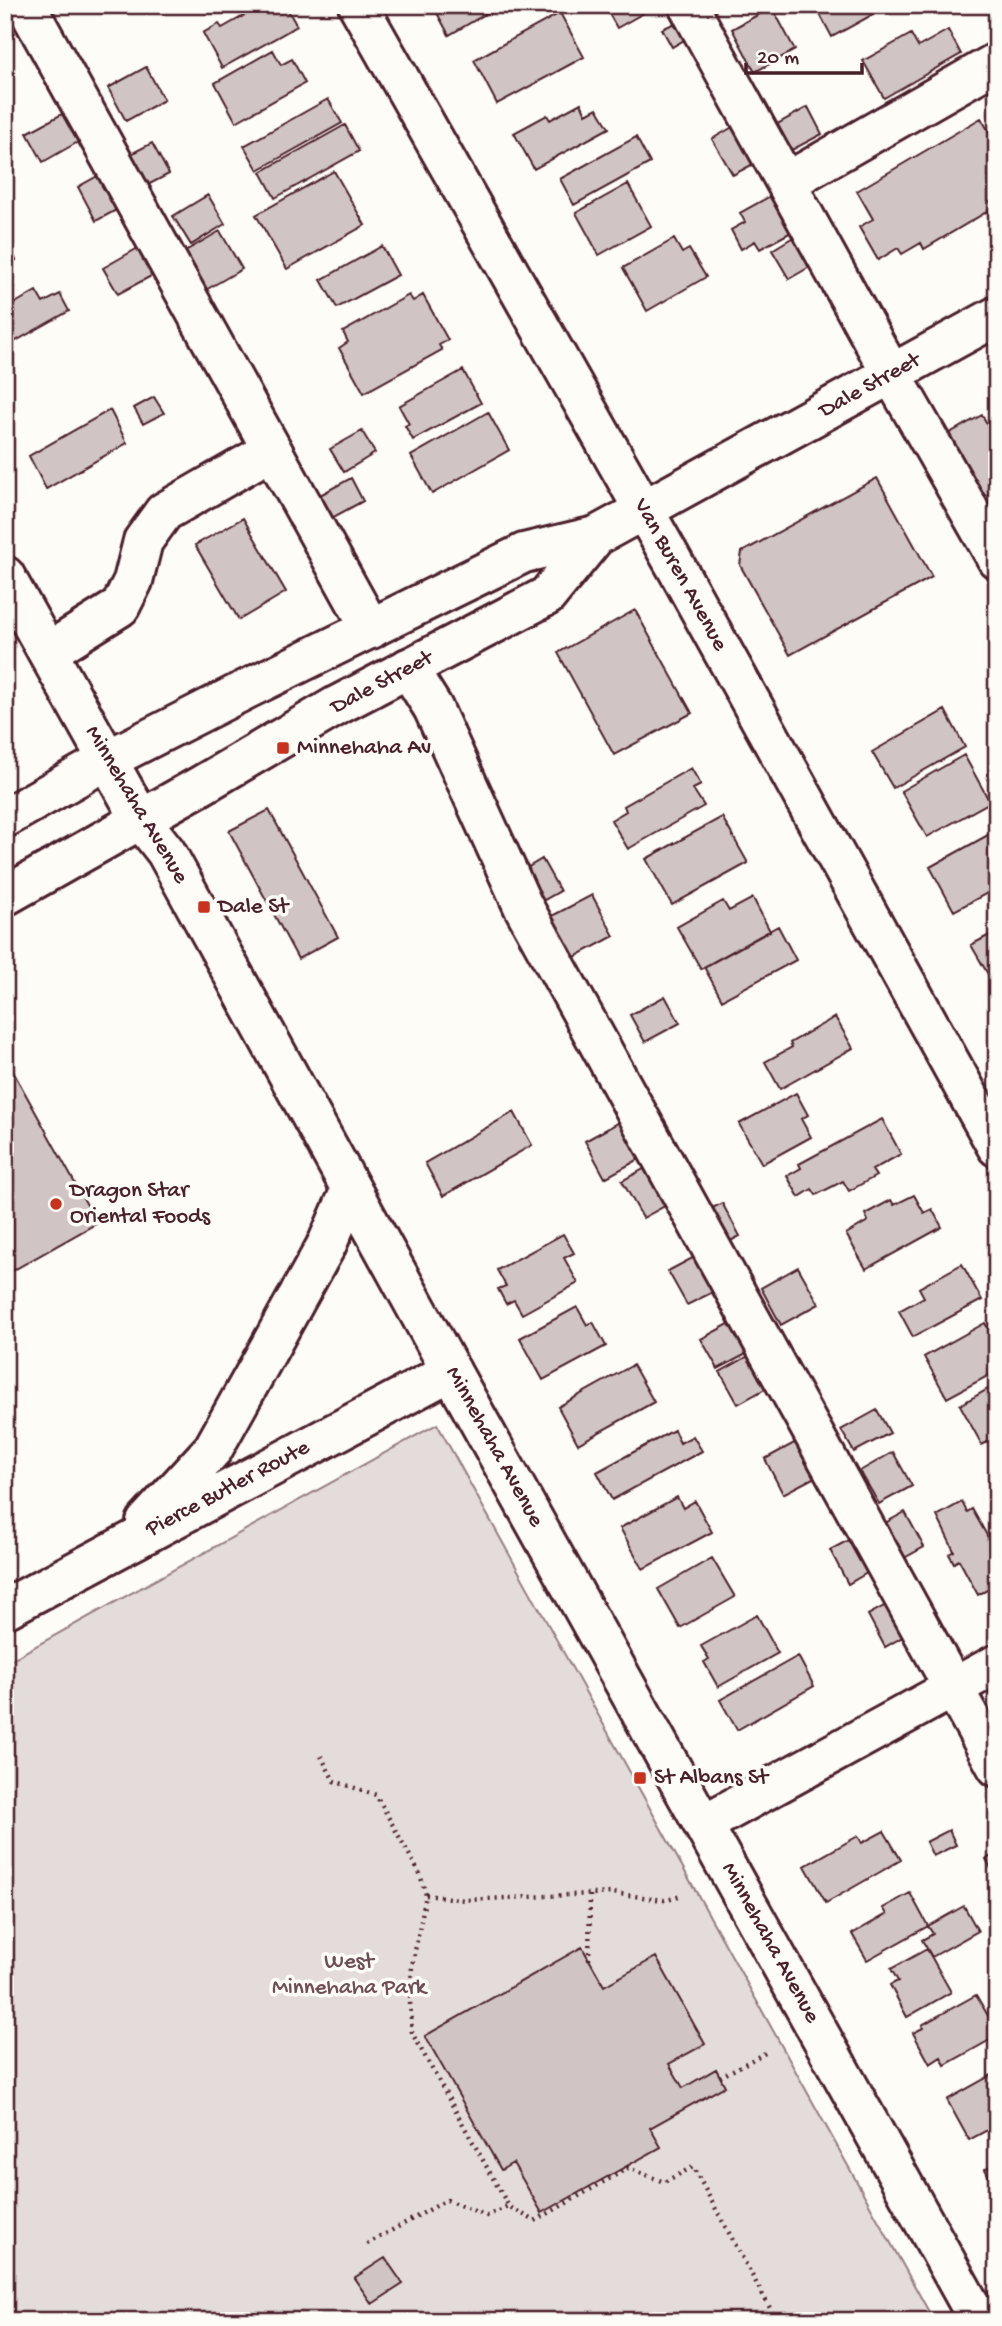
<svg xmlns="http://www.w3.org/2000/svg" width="1002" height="2326" viewBox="0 0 1002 2326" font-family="'Gochi Hand',sans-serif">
	<rect width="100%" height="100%" fill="#fdfcf7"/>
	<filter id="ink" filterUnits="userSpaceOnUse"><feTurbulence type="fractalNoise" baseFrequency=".0143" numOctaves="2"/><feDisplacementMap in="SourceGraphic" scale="14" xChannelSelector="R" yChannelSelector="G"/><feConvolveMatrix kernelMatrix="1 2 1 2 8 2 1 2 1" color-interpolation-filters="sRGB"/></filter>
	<g filter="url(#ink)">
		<path fill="#e3dcda" stroke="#967e82" stroke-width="2" d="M 437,1424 L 934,2321 L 5,2321 L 5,1663 Z"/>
		<path fill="#d0c5c4" stroke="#4a1f2b" stroke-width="2" d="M 263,5 L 285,5 L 297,26 L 222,68 L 203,33 L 219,24 L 222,28 Z
			M 451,5 L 501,5 L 449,35 L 437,13 Z
			M 604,5 L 653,5 L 654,7 L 617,28 Z
			M 815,5 L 890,5 L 832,37 Z
			M 772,7 L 795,50 L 755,72 L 732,29 Z
			M 560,13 L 584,57 L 497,104 L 474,60 Z
			M 675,23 L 684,40 L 672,47 L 662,29 Z
			M 948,30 L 961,54 L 884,98 L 863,61 L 911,34 L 918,47 Z
			M 273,50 L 281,65 L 292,59 L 305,83 L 236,122 L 215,83 Z
			M 146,67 L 164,100 L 126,121 L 108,88 Z
			M 328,99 L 342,123 L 258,170 L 244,146 Z
			M 581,103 L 586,114 L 597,108 L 609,128 L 534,169 L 514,133 L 547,115 L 550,120 Z
			M 808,107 L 822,134 L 788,152 L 774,126 Z
			M 62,114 L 78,142 L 43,162 L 27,133 Z
			M 981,118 L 997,145 L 997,198 L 990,202 L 993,208 L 924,249 L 921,243 L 902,254 L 898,248 L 878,260 L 859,227 L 873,219 L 857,191 Z
			M 345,125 L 359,151 L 275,198 L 261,172 Z
			M 736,125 L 757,162 L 733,175 L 712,139 Z
			M 636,137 L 650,163 L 574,205 L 560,179 Z
			M 152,143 L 169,174 L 142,188 L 125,157 Z
			M 334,171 L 365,225 L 287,269 L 256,215 Z
			M 101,174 L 120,208 L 96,221 L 78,187 Z
			M 628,184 L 651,226 L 599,255 L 576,213 Z
			M 774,194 L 795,230 L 760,249 L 755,241 L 741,249 L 731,230 L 745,222 L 740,213 Z
			M 208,195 L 225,224 L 191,245 L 173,216 Z
			M 220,231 L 242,269 L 204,291 L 182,253 Z
			M 795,236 L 813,265 L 789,279 L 772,250 Z
			M 5,239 L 16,260 L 5,266 Z
			M 674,239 L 682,253 L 689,249 L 706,277 L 647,311 L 623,268 Z
			M 382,246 L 398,275 L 337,308 L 321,280 Z
			M 138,248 L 153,275 L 118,294 L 103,268 Z
			M 36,291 L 43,303 L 60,294 L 69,311 L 5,347 L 5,309 Z
			M 409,295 L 413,301 L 423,295 L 448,340 L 439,345 L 442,350 L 364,393 L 339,348 L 348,342 L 343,332 Z
			M 463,370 L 481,403 L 413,440 L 405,426 L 409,424 L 399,406 Z
			M 154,397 L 164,413 L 143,424 L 134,408 Z
			M 110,410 L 127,443 L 46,489 L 29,456 Z
			M 488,412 L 509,450 L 432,494 L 411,456 Z
			M 982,415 L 997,441 L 997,490 L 983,497 L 948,434 Z
			M 362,431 L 375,453 L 344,472 L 330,449 Z
			M 351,478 L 363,501 L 332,518 L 320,495 Z
			M 877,478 L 932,577 L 790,655 L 740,565 L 742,552 Z
			M 243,518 L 286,592 L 239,620 L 195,545 Z
			M 635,610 L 692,713 L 614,755 L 558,653 Z
			M 945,710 L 965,747 L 893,788 L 872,752 Z
			M 964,755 L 990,802 L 927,837 L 901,791 Z
			M 691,768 L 701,785 L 693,789 L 704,806 L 628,849 L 611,820 L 626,811 L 624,806 Z
			M 269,810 L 338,937 L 298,959 L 229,831 Z
			M 722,817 L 748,863 L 672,905 L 646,859 Z
			M 997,830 L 997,888 L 954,911 L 930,867 Z
			M 542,859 L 560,891 L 537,904 L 520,872 Z
			M 592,895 L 614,936 L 573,958 L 550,917 Z
			M 753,898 L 770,931 L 701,969 L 677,927 L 723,901 L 729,911 Z
			M 778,926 L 796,960 L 722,1000 L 704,967 Z
			M 997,931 L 997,972 L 989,976 L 971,945 Z
			M 665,996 L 680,1023 L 645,1042 L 630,1015 Z
			M 835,1017 L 853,1048 L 780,1089 L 765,1062 L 792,1047 L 790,1043 Z
			M 5,1057 L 97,1223 L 5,1275 Z
			M 796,1093 L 808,1115 L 801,1119 L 811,1137 L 762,1164 L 739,1124 Z
			M 514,1112 L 532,1145 L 443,1196 L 425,1163 Z
			M 882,1119 L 901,1154 L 872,1170 L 876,1176 L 849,1191 L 843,1181 L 816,1195 L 812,1189 L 799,1197 L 787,1176 L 801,1168 L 799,1164 Z
			M 623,1120 L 643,1157 L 605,1178 L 585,1141 Z
			M 649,1166 L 670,1203 L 643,1218 L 622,1181 Z
			M 914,1195 L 924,1213 L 932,1209 L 942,1227 L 866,1269 L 846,1234 L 868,1221 L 865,1214 L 891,1200 L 894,1205 Z
			M 722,1203 L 740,1236 L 719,1247 L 701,1214 Z
			M 563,1234 L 574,1253 L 564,1258 L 578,1283 L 522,1314 L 514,1300 L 506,1304 L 498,1289 L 506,1286 L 497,1270 Z
			M 698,1255 L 717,1290 L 687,1305 L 668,1271 Z
			M 962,1264 L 982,1300 L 913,1337 L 899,1311 L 924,1297 L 919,1288 Z
			M 798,1267 L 819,1304 L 781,1325 L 761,1288 Z
			M 577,1307 L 587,1325 L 593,1322 L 606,1346 L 543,1380 L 520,1338 Z
			M 736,1320 L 752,1351 L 718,1369 L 701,1339 Z
			M 985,1323 L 997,1344 L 997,1371 L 947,1398 L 924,1357 Z
			M 754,1353 L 772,1385 L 738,1404 L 720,1372 Z
			M 633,1365 L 654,1402 L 578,1444 L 558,1407 Z
			M 997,1384 L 997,1437 L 982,1445 L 960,1405 Z
			M 877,1410 L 890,1433 L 854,1452 L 841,1430 Z
			M 674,1430 L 680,1443 L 693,1436 L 702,1451 L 612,1500 L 597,1472 Z
			M 796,1442 L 815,1477 L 783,1494 L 765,1459 Z
			M 893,1452 L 912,1486 L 879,1504 L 860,1471 Z
			M 677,1497 L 683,1508 L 695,1501 L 712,1532 L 643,1569 L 620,1528 Z
			M 962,1502 L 967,1512 L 972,1509 L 997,1553 L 997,1585 L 978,1595 L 959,1560 L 954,1563 L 949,1554 L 954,1551 L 937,1516 Z
			M 905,1512 L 924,1547 L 897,1562 L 878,1527 Z
			M 854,1537 L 872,1570 L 848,1584 L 830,1550 Z
			M 712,1558 L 735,1597 L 680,1628 L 658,1589 Z
			M 895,1600 L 913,1631 L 885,1647 L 868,1615 Z
			M 757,1615 L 778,1653 L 718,1687 L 704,1662 L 709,1659 L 701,1646 Z
			M 798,1656 L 814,1686 L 737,1730 L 720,1700 Z
			M 949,1830 L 956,1845 L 933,1856 L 926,1842 Z
			M 884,1831 L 901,1860 L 826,1903 L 805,1866 L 858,1836 L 862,1843 Z
			M 997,1853 L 997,1880 L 986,1859 Z
			M 910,1893 L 928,1926 L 867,1960 L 852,1934 L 887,1914 L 883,1908 Z
			M 964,1906 L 978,1931 L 932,1957 L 922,1940 L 933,1934 L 928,1926 Z
			M 582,1947 L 604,1986 L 656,1957 L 705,2044 L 669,2064 L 683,2088 L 716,2069 L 725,2086 L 650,2128 L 661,2147 L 542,2213 L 513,2163 L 501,2170 L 425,2036 Z
			M 927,1949 L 951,1992 L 907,2017 L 890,1985 L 898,1981 L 891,1969 Z
			M 976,1995 L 997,2031 L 997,2036 L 945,2065 L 941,2057 L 930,2064 L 913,2033 L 923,2028 L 922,2025 Z
			M 997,2072 L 997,2125 L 969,2140 L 947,2100 Z
			M 997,2162 L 997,2191 L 985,2169 Z
			M 385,2258 L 403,2284 L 372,2304 L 354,2278 Z"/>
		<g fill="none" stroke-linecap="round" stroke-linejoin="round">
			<g stroke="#4a1f2b" stroke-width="44">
				<path id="minor" d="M 26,5 L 371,629
					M 358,5 L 680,574 L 997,1147
					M 688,5 L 892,375 L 997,559
					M 787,182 L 997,62
					M 48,652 L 120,607 L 133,581 L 143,541 L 164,512 L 272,450
					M 408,668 L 433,708 L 523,906 L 997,1767
					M 451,1371 L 979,2321
					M 704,1824 L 997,1664"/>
			</g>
			<g stroke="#4a1f2b" stroke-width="44">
				<path id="major" d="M 5,576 L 141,820 L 166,852 L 451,1371 L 5,1609
					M 5,818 L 107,760 L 247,689 L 524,553 L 596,536 L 997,316
					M 5,896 L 200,786 L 338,705 L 547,596 L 596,536
					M 146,1522 L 213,1449 L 327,1244 L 351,1189"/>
			</g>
			<path stroke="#4a1f2b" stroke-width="4.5" stroke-dasharray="2 5" stroke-linecap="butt" d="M 321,1756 L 334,1781 L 376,1795 L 420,1874 L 426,1895 L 412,1966 L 410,2002 L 412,2033 L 508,2205
				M 426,1895 L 465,1900 L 612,1893 L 664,1900 L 681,1895
				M 589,1960 L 590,1894
				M 720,2077 L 767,2052
				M 367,2244 L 447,2200 L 487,2216 L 508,2206 L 535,2221 L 628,2168 L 664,2182 L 693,2167 L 777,2321"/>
			<use href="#minor" stroke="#fdfcf7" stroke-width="38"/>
			<use href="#major" stroke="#fdfcf7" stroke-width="38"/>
		</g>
	</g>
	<g fill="#c8321e" stroke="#fdfcf7" stroke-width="2.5">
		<rect x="276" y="741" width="14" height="14" rx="3.5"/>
		<rect x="197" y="900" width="14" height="14" rx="3.5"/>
		<circle cx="56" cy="1204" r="7"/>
		<rect x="633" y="1771" width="14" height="14" rx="3.5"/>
	</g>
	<g text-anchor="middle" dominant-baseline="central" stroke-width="7" stroke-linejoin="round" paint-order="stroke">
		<g font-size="23" fill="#4a1f2b" stroke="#fdfcf7">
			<text transform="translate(870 386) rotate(-29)">Dale Street</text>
			<text transform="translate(680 575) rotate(61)">Van Buren Avenue</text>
			<text transform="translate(382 683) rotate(-28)">Dale Street</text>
			<text transform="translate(136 805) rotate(59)">Minnehaha Avenue</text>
			<text transform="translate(494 1447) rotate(61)">Minnehaha Avenue</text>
			<text transform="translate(228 1489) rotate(-28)">Pierce Butler Route</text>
			<text transform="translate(770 1943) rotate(61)">Minnehaha Avenue</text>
		</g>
		<g font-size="23" fill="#4a1f2b" stroke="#fdfcf7" text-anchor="start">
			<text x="297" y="748">Minnehaha Av</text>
			<text x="218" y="907">Dale St</text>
			<text x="70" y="1191">Dragon Star<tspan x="70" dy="26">Oriental Foods</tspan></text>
			<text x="654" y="1778">St Albans St</text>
		</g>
		<g font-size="23" fill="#704e57" stroke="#fdfcf7">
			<text x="349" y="1962">West<tspan x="349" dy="26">Minnehaha Park</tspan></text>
		</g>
	</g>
	<rect width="1002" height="2326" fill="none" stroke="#fdfcf7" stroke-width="28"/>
	<rect x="14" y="14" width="974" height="2298" fill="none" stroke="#4a1f2b" stroke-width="2.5" filter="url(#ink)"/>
	<path d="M746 63v10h116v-10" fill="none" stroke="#4a1f2b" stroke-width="3.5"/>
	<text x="757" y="63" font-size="21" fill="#4a1f2b" stroke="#fdfcf7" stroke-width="5" paint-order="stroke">20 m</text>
</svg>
